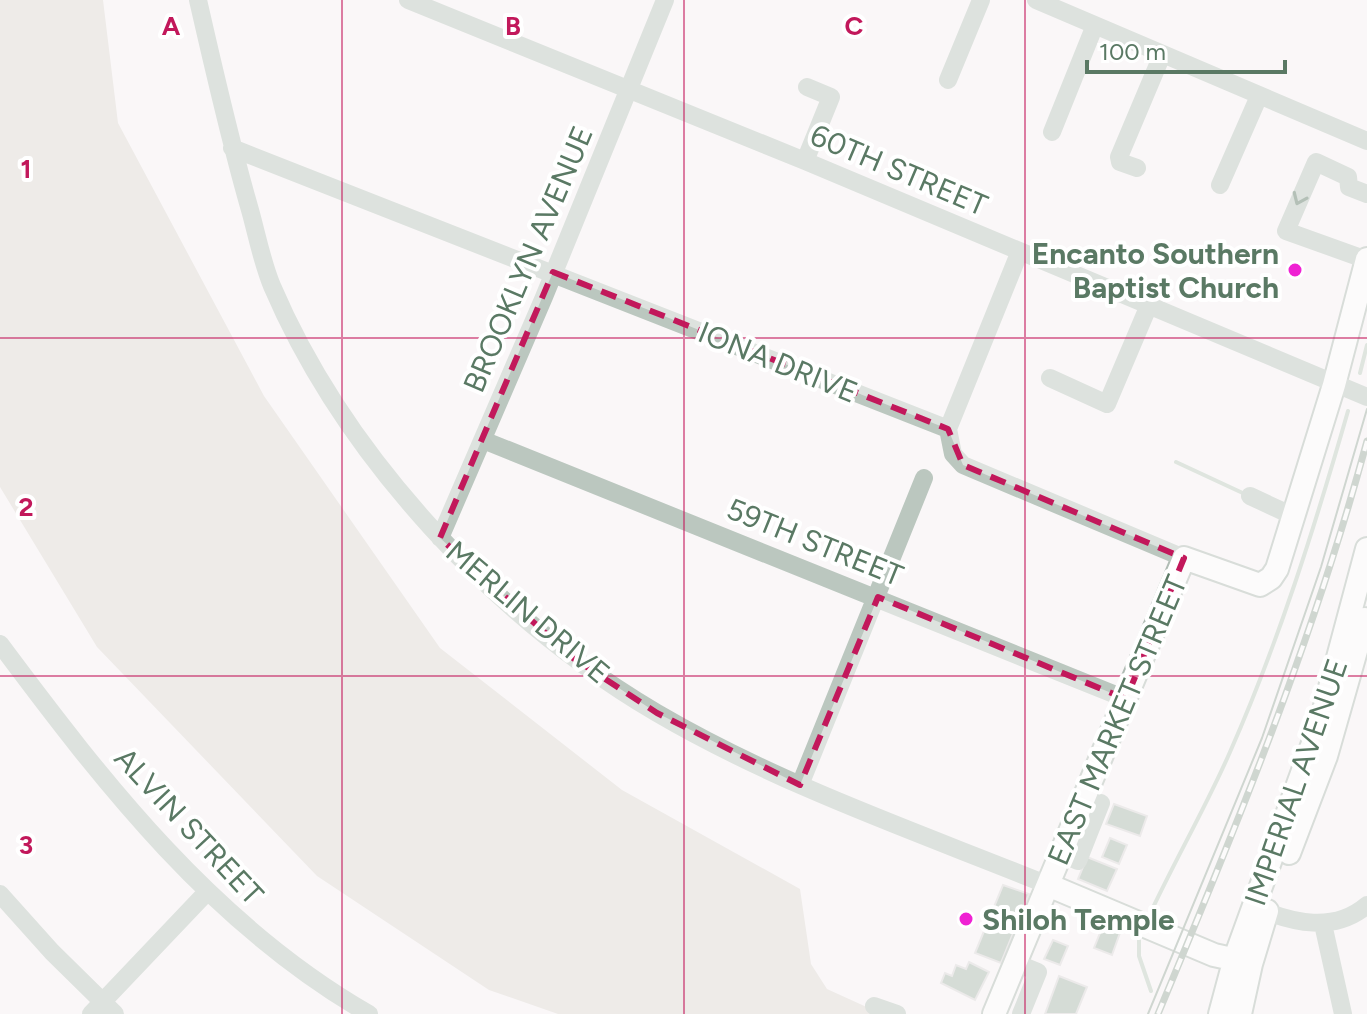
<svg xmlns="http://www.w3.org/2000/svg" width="1367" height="1014" viewBox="0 0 1367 1014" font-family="Figtree,sans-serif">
	<rect width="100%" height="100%" fill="#faf7f8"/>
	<path fill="#e0dbd6" d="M 0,0 L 103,0 L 118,123 L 264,396 L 440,648 L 622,790 L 800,889 L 811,964 L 827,989 L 882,1014 L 558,1014 L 489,990 L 317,876 L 97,647 L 0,487 Z"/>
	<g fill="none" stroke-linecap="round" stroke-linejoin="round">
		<path stroke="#becfc1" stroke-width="4" d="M 1360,373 L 1367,345
			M 1176,462 L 1247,495
			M 1149,916 C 1175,860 1206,807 1230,752 C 1279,641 1315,526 1348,411
			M 1139,937 L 1139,956 L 1151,991"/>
	</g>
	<path fill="#a9baae" stroke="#dcdada" stroke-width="2" d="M 1114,804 L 1147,816 L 1140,836 L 1106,824 Z
		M 1110,838 L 1127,845 L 1119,864 L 1102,857 Z
		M 1087,857 L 1117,869 L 1107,891 L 1078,879 Z
		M 1003,885 L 1029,894 L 1001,963 L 975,953 Z
		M 1104,923 L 1121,930 L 1112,955 L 1094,948 Z
		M 1053,940 L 1068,946 L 1060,965 L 1044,959 Z
		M 969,962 L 989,972 L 975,1000 L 941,983 L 945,973 L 952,976 L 956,965 L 966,969 Z
		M 1059,976 L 1087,987 L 1076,1014 L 1045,1014 Z"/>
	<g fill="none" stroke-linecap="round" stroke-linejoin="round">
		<g stroke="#b0bcb4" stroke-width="26">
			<path id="major" d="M 1289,853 L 1326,756 L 1365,619
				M 1048,885 L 1214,955 L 1246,962
				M 994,1014 L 1184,558 L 1260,585 L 1271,578 L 1277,569 L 1334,385 L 1367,259
				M 1220,1014 L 1235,958 L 1321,721 L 1367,549
				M 1240,1014 L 1251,964 L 1267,911"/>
		</g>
		<path stroke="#bbc7bf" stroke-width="18" d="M 198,0 C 214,70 230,141 250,210 C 257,235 262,262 272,286 C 345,457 497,619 657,713 C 780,785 917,832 1048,885
			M 408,0 L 805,161 L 1367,397
			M 1036,0 L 1367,141
			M 948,80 L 981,0
			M 1052,132 L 1095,25
			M 232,148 L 948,429
			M 805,161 L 831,97 L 807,87
			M 1137,168 L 1120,162 L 1119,157 L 1162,55
			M 1220,185 L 1259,96
			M 1367,260 L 1286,231 L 1316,162 L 1348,177 L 1349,187 L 1367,194
			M 1050,378 L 1107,404 L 1149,305
			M 948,429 L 953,454 L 963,465 L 1184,558
			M 948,429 L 1020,251
			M 483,440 L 1126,699
			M 1250,496 L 1293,516
			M 440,538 L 544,297 L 665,0
			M 0,644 C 105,785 214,925 369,1014
			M 800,785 L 924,478
			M 1089,833 L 1101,803
			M 1062,854 L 1078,861 L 1089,833 L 1073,826
			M 0,894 L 52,952 L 115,1014
			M 1257,908 C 1293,923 1334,933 1367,905
			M 1323,924 L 1343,1014
			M 1016,963 L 1038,972 L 1021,1014
			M 874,1006 L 897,1014
			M 91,1014 L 206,893"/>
		<use href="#major" stroke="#fff" stroke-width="22"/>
		<path stroke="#9cada1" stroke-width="2" d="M 1148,1014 L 1262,738 L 1321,567 L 1367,409"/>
		<g stroke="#9cada1" stroke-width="7">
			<path id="rail" d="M 1158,1014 C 1237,825 1314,638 1367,441"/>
		</g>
		<use href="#rail" stroke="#fff" stroke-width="4" stroke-dasharray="12" stroke-linecap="butt"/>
	</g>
	<defs><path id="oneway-chevron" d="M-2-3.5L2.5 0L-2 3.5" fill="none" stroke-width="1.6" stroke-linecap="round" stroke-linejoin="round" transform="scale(2)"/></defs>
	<use stroke="#5f7d69" href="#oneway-chevron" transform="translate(1299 199) rotate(114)"/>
	<path d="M0 0H1367V1014H0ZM 553,272 L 948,429 L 963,465 L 1184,558 L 1126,699 L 878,597 L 800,785 L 657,713 L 573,658 L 440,538 Z" fill="#faf7f8" fill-opacity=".55" fill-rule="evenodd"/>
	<path fill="none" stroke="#c2185b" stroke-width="6" stroke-dasharray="16 10" stroke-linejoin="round" d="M 553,272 L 948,429 L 963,465 L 1184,558 L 1126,699 L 878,597 L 800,785 L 657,713 L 573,658 L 440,538 Z"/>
	<path fill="none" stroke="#c2185b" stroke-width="2" stroke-opacity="0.55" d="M 342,0 L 342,1014M 684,0 L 684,1014M 1025,0 L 1025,1014M 0,338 L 1367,338M 0,676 L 1367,676"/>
	<g fill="#ef22d3" stroke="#fff" stroke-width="3">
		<circle cx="1295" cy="270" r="8"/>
		<circle cx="966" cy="919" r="8"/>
	</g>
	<g text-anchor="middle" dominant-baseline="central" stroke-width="8" stroke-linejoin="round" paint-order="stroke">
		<g font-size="30" fill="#5a7964" stroke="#fff">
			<text transform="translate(899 170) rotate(23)">60TH STREET</text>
			<text transform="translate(528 259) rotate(-67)">BROOKLYN AVENUE</text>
			<text transform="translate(778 362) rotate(22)">IONA DRIVE</text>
			<text transform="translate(815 542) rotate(22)">59TH STREET</text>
			<text transform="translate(528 612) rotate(40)">MERLIN DRIVE</text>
			<text transform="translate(1117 720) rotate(-67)">EAST MARKET STREET</text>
			<text transform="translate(1296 782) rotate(-71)">IMPERIAL AVENUE</text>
			<text transform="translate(189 826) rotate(47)">ALVIN STREET</text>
		</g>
		<g font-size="30" font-weight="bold" fill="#5a7964" stroke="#fff" text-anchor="end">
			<text x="1279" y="253">Encanto Southern<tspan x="1279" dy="34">Baptist Church</tspan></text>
			<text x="982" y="919" text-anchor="start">Shiloh Temple</text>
		</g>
	</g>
	<g font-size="26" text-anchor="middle" font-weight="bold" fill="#c2185b" stroke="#fff" stroke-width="8" stroke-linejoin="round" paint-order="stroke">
		<text x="171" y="35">A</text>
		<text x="513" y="35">B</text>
		<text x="854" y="35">C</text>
		<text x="26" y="178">1</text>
		<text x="26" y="516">2</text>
		<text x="26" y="854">3</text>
	</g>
	<path d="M1087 60v12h198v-12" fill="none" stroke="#5a7964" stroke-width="4"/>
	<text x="1099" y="60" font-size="24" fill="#5a7964" stroke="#ffffff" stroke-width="6" paint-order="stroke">100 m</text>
</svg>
